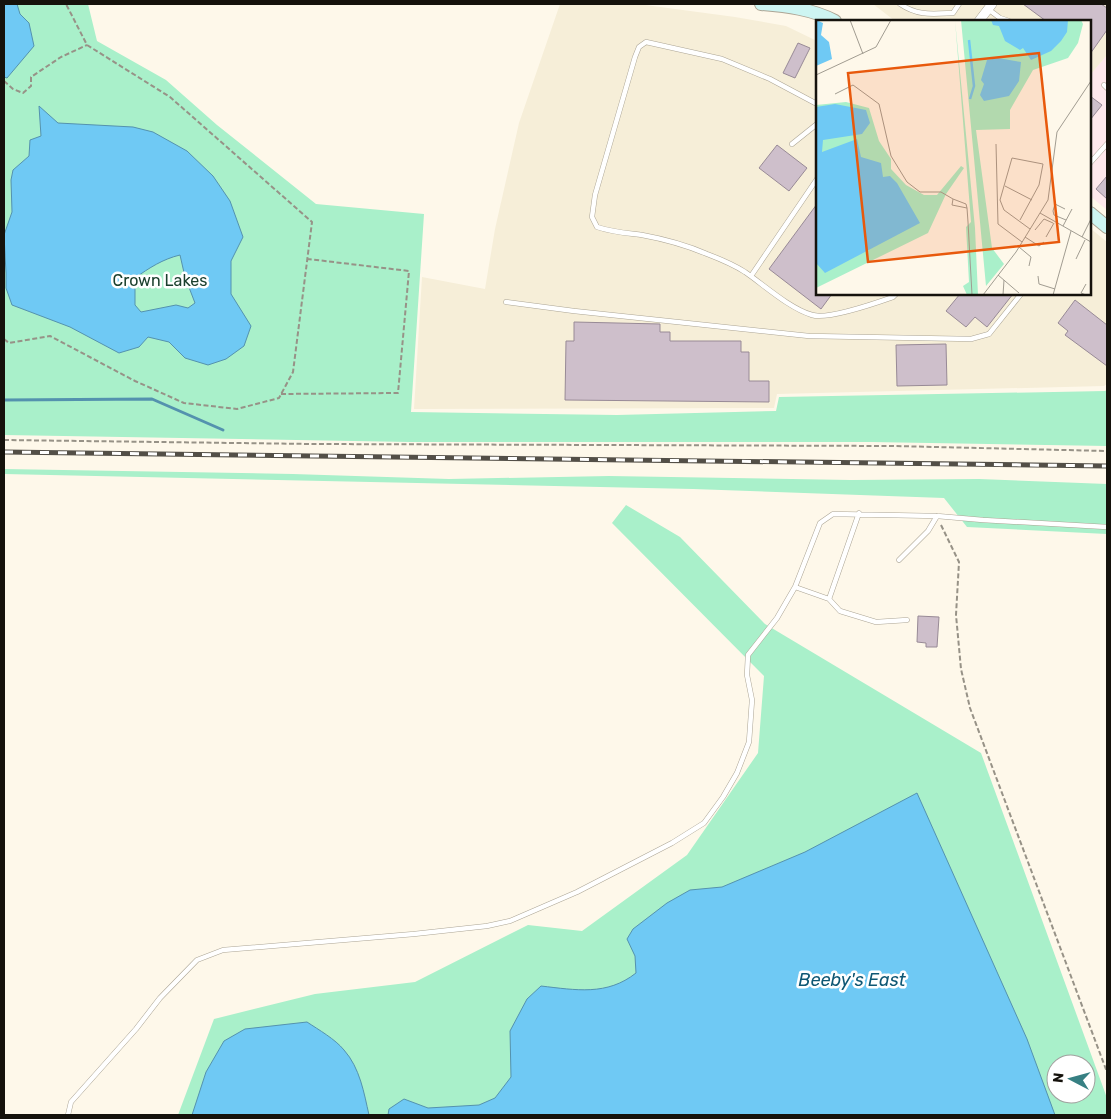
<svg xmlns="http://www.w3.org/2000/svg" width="1111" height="1119" viewBox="0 0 1111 1119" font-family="Rubik,sans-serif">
	<rect width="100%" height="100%" fill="#fef8ea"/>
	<path fill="#fee8ec" d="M 1107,55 L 1107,210 L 1090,196 L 1090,75 Z"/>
	<path fill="#f6eed8" d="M 560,4 L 638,4 L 735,17 L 786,26 L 817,41 L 817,294 L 1090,294 L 1090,228 L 1107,242 L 1107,384 L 1104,386 L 777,394 L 774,408 L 414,409 L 422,277 L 485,289 L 495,229 L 519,123 Z
		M 873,4 L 1107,4 L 1107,55 L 1090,75 L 1090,21 L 895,21 Z"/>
	<path fill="#a9f0ca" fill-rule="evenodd" d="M 4,4 L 88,4 L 97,41 L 166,80 L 217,125 L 316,204 L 424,214 L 411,412 L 617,415 L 776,411 L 779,397 L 1105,391 L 1107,390 L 1107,446 L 871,442 L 410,442 L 4,435 Z
		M 4,469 L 293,474 L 449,479 L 609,476 L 851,480 L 979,479 L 1107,484 L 1107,534 L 967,527 L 944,498 L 693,489 L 4,474 Z
		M 626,505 L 680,537 L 765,624 L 981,753 L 1107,1098 L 1107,1115 L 178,1115 L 214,1019 L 315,994 L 415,982 L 528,925 L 582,931 L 687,855 L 758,753 L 764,676 L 612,523 ZM 1056,1064 L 1086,1064 L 1086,1094 L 1056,1094 Z"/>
	<path fill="#6fc9f4" stroke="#5492ae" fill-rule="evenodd" d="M 4,4 L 17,4 L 20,14 L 29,23 L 34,46 L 7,78 L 4,77 Z
		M 39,106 L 58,123 L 133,127 L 153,132 L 187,151 L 213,176 L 230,201 L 243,237 L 231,261 L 231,294 L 251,326 L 244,346 L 226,359 L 208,365 L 185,358 L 169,342 L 148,337 L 139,347 L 119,353 L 70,327 L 12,305 L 6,288 L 6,273 L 4,235 L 12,212 L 11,180 L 13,170 L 29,156 L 30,140 L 41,136 ZM 180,255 L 185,277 L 195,303 L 188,308 L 176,305 L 141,312 L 135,305 L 135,278 C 149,268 163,259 180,255 Z
		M 917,793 L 1027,1039 L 1055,1115 L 388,1115 L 389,1109 L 404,1099 L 428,1108 L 479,1105 L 495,1098 L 511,1077 L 510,1031 L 527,999 L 541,986 C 576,990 607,996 636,973 L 635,956 L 627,939 L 633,929 L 667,903 L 690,890 L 722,887 L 805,852 Z
		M 307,1022 C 319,1030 335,1039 344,1050 C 360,1068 364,1093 369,1115 L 192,1115 L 206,1072 L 224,1041 L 245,1029 Z"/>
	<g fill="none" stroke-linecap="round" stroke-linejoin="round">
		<path stroke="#5492ae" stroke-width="3" d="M 4,400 L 152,399 L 223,430"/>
	</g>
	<path fill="#cebfcb" stroke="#988a96" d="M 1023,4 L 1101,4 L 1107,8 L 1107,30 L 1090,54 L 1090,21 L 1046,21 Z
		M 798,43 L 810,48 L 795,78 L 783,73 Z
		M 1090,96 L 1102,105 L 1090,120 Z
		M 777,145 L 807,168 L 789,191 L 759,168 Z
		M 1107,176 L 1107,199 L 1096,189 Z
		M 817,204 L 817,294 L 832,294 L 821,309 L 769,269 Z
		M 960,294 L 1013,294 L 987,327 L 975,317 L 966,327 L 946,311 Z
		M 1075,300 L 1107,325 L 1107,366 L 1065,335 L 1068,331 L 1058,323 Z
		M 574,322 L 660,324 L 660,332 L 670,332 L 670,341 L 741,341 L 741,352 L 749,352 L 749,381 L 769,381 L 769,402 L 565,400 L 566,341 L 574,341 Z
		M 946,344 L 947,385 L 897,386 L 896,345 Z
		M 918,616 L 939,617 L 937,647 L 926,647 L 926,643 L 917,642 Z"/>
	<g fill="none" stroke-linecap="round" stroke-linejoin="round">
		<g stroke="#aca595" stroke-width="5.5">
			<path id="lane" d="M 900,4 C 918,16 931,14 953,13 L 959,4
				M 988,9 L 1000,18 L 1009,21
				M 1104,85 L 1107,88
				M 817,104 L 770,79 L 722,59 L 646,42 L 639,47 L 635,57 L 595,195 L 592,217 L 597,227 C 612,232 626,233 642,235 C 664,239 686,245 707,254 C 720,259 734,265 745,272 C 764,285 789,308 812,315 C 828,320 876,303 893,297 L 896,294
				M 792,144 L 817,124
				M 1090,163 L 1107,144
				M 751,276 L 817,179
				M 506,302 L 574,311 L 809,336 L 971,339 L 989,334 L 1021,294
				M 859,513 L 829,599 L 795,587 L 820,523 L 833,514 L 937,516 L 983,520 L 1107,527
				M 899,560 L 928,531 L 937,516
				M 829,599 L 840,611 L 876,622 L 907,620
				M 68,1115 L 71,1102 L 136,1029 L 160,998 L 197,960 L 223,950 L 414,934 L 487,926 L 510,921 L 577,892 L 672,843 L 704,823 L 723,797 L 737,773 L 749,742 L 752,700 L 747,675 L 748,655 L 777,618 L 795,587"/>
		</g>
		<g stroke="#aca595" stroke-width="10">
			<path id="street" d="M 979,21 L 992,4"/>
		</g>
		<g stroke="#aca595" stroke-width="14">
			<path id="secondary" d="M 761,4 C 787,6 812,9 835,21
				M 1090,213 L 1107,227"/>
		</g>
		<path stroke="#979287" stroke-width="2" stroke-dasharray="5 2.5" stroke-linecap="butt" d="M 4,81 L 13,89 L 23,93 L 31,86 L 31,77 L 61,57 L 87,45
			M 4,339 L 9,343 L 50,336 L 135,381 L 184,403 L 237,409 L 279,398 L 293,372 L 312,222 L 170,97 L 87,45 L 66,4
			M 281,394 L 398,393 L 409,271 L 308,259
			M 4,440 L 313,444 L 893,446 L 1107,451
			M 941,525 L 959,562 L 956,615 L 961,669 L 970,708 L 1107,1072"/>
		<use href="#lane" stroke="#fff" stroke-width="4.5"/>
		<use href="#street" stroke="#fff" stroke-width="9"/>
		<use href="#secondary" stroke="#cdf5f2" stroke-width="12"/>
		<g stroke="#534f47" stroke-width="5">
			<path id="rail" d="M 4,452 L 1107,466"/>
		</g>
		<use href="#rail" stroke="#fff" stroke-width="3" stroke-dasharray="9" stroke-linecap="butt"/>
	</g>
	<g text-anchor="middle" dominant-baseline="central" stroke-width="5" stroke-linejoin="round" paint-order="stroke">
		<g font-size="16" fill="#1b402e" stroke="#fff">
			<text x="160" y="280">Crown Lakes</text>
		</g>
		<g font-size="18" font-style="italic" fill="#0e5774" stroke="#fff">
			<text x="852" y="980">Beeby's East</text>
		</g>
	</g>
	<g transform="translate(816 20)">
		<rect width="275" height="275" fill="#fef8ea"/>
		<path d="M 139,0 L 159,208 L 162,275 L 151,275 L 147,266 L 153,262 L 150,207 L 155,202 ZM 145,0 L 265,0 L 267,4 L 262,23 L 252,38 L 217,50 L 194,90 L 194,109 L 160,110 L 176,228 L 188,244 L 170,266 ZM 30,82 L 53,88 L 63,121 L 75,139 L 75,149 L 90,165 L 108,175 L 121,175 L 145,146 L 148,148 L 130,174 L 112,213 L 0,268 L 0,85 Z" fill="#a9f0ca"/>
		<path d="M 0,0 L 7,3 L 5,15 L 13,22 L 16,39 L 0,46 ZM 175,0 L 252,0 L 251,12 L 245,21 L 235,31 L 215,40 L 207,28 L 204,30 L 189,21 L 183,6 L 177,5 ZM 182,38 L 205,42 L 203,61 L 193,76 L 168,81 L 164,75 L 168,64 L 165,60 L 171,40 ZM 19,84 L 50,90 L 54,103 L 46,114 L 7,120 L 6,132 L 41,119 L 45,137 L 65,143 L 67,157 L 74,156 L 81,163 L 104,203 L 9,253 L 0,243 L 0,87 Z" fill="#6fc9f4"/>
		<path fill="none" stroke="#6fc9f4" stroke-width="2.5" d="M 153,20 L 158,66 L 154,79"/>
		<path fill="none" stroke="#a19c91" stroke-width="1" d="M 34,0 L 47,34M 0,55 L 60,27 L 75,0M 19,74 L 37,65 L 63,84 L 75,136 L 91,162 L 104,172 L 125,172 L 137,179M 180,124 L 182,204 L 206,222M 189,166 L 216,180M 151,188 L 136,185 L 137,179 L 150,184 L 151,188 L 152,202 L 156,275M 249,189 L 239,184 L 237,191 L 238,195 L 250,200M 224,193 L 275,222M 204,200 L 223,165 L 227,144 L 196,138 L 184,180 L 188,190 L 214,209M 247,206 L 256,189M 219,210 L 228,199 L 237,203M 209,217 L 223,226 L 228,222M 230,217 L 238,203M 266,217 L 275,199M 203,227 L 215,237 L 213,246M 260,239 L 269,220M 182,255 L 203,273M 222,256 L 223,264 L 239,269M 270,264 L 265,273 L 270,275M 167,275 L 200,232 L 232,180 L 241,112 L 275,61M 187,275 L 188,260M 237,275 L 255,211"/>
		<path fill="#e8590c" fill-opacity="0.15" stroke="#e8590c" stroke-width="2.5" d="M 223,33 L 243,222 L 52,242 L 32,53 Z"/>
		<rect width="275" height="275" fill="none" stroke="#15120c" stroke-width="2.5"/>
	</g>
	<rect width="1111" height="1119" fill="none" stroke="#15120c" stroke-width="10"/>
	<g transform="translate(1071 1079) rotate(276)"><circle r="24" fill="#ffffff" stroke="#a1a09e"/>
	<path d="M0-4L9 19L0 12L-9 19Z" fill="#378083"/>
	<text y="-8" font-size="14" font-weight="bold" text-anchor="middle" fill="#15120c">N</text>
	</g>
</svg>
